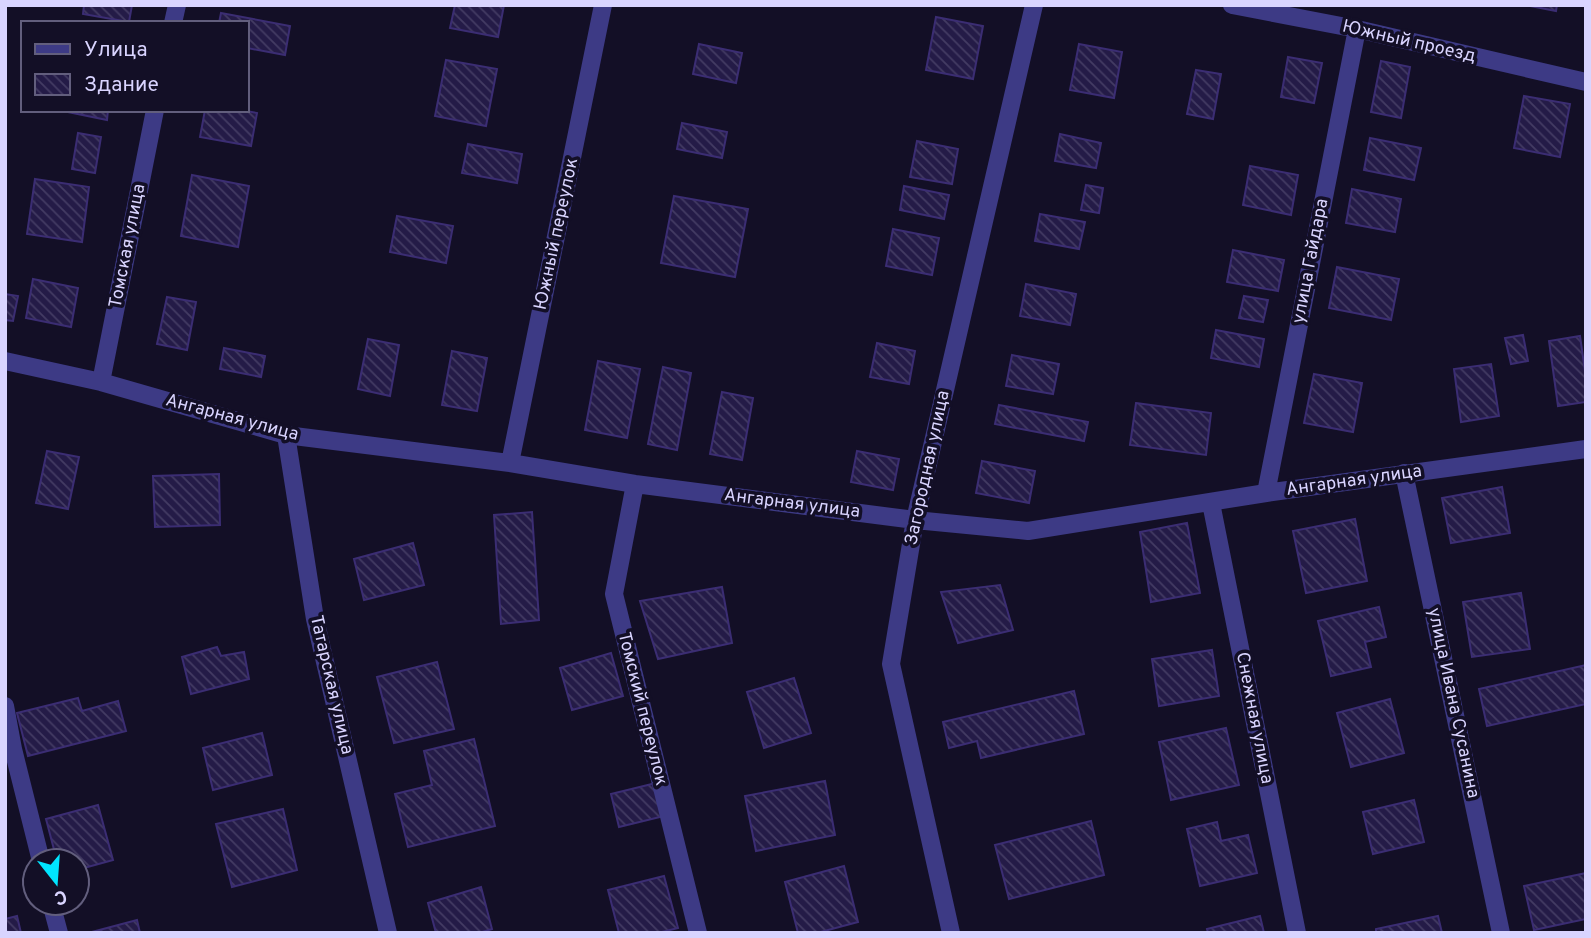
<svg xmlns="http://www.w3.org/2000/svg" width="1591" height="938" viewBox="0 0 1591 938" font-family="Overpass,sans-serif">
	<defs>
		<pattern id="building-back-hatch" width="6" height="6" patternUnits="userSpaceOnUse" patternTransform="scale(1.75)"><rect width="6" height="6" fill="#241b47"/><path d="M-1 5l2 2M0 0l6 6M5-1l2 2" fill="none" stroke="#433b63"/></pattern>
	</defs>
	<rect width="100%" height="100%" fill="#130f26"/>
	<path fill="url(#building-back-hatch)" stroke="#3b2d73" stroke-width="2" d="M 84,5 L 132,5 L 129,22 L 83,14 Z
		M 455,5 L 504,5 L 498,37 L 450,28 Z
		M 1525,5 L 1557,5 L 1556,11 Z
		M 221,13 L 290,26 L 285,55 L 247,48 L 247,23 L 219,23 Z
		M 936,17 L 983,26 L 973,79 L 926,70 Z
		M 699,44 L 742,53 L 736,83 L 693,74 Z
		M 1079,44 L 1122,52 L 1114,98 L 1070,90 Z
		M 1288,57 L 1322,63 L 1314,103 L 1281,97 Z
		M 446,60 L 497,69 L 486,126 L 435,116 Z
		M 1381,61 L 1410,67 L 1401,118 L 1371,112 Z
		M 1196,70 L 1221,74 L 1213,119 L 1187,114 Z
		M 1524,96 L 1570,104 L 1560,157 L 1514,148 Z
		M 58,110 L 108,110 L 107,120 Z
		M 205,110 L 241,110 L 257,113 L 251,146 L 200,137 Z
		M 682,123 L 727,132 L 722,158 L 677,149 Z
		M 78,133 L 101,137 L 95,173 L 72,169 Z
		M 1060,134 L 1101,143 L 1096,168 L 1055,161 Z
		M 1370,138 L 1421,148 L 1414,180 L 1364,170 Z
		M 917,141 L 958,149 L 952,184 L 910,177 Z
		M 468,144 L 522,154 L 517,183 L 462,173 Z
		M 1250,166 L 1298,175 L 1291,215 L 1243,205 Z
		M 192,175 L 249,186 L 238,247 L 181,236 Z
		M 35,179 L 89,187 L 82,242 L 27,234 Z
		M 1086,185 L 1103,188 L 1099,213 L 1081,210 Z
		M 904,186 L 949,195 L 944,219 L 900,210 Z
		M 1352,189 L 1401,199 L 1395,232 L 1346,223 Z
		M 674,196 L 748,209 L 735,277 L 661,263 Z
		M 1040,214 L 1085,222 L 1079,249 L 1035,241 Z
		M 397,216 L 453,226 L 446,263 L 390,252 Z
		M 893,229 L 939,238 L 932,275 L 886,266 Z
		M 1233,250 L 1284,260 L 1278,291 L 1227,282 Z
		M 1337,267 L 1399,279 L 1391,320 L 1329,308 Z
		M 33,279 L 78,288 L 71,327 L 26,318 Z
		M 1026,284 L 1076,294 L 1070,325 L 1020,316 Z
		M 5,294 L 18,296 L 13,321 L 5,320 Z
		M 1244,296 L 1268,300 L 1263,322 L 1239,318 Z
		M 167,297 L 196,302 L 187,350 L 157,344 Z
		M 1216,330 L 1264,339 L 1259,367 L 1211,358 Z
		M 1523,335 L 1528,361 L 1511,364 L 1505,338 Z
		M 1580,336 L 1586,378 L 1586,402 L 1558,406 L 1549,341 Z
		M 368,339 L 399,345 L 390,396 L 358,389 Z
		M 877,343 L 915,351 L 909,384 L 870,377 Z
		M 224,348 L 265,356 L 261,377 L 220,369 Z
		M 452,351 L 487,358 L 477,411 L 442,405 Z
		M 1012,355 L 1059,364 L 1053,394 L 1006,386 Z
		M 598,361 L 640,369 L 627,438 L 585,430 Z
		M 1491,364 L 1499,416 L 1461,422 L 1454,369 Z
		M 663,367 L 691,373 L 677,450 L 648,444 Z
		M 1314,374 L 1362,383 L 1353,432 L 1304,423 Z
		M 722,392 L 753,398 L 742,460 L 710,454 Z
		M 1136,403 L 1211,413 L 1206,455 L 1130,445 Z
		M 999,405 L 1088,422 L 1084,441 L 995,424 Z
		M 47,451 L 79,457 L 68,509 L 36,503 Z
		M 857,451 L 899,459 L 893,490 L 851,482 Z
		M 982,461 L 1035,471 L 1029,503 L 976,493 Z
		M 219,474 L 220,525 L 155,527 L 153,476 Z
		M 1502,487 L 1510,533 L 1451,543 L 1442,498 Z
		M 532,512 L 539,620 L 501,624 L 494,515 Z
		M 1355,519 L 1367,581 L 1306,593 L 1293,531 Z
		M 1187,523 L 1200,593 L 1151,602 L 1140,532 Z
		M 413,543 L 424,585 L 364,600 L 354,559 Z
		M 1000,585 L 1013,630 L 958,643 L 941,592 Z
		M 722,587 L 732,643 L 658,659 L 640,601 Z
		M 1521,593 L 1530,649 L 1472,657 L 1463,602 Z
		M 1379,607 L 1386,637 L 1365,642 L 1371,667 L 1331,676 L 1318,621 Z
		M 217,647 L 221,656 L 244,652 L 249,679 L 191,694 L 182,657 Z
		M 1212,650 L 1219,696 L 1159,706 L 1152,659 Z
		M 611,653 L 623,696 L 572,710 L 560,668 Z
		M 437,662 L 454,729 L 394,743 L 377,677 Z
		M 1586,665 L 1586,704 L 1487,726 L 1479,689 Z
		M 794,678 L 811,733 L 764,748 L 747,692 Z
		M 1074,691 L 1084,734 L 981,758 L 977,741 L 949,748 L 943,722 Z
		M 78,698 L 82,711 L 118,701 L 126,731 L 28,756 L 17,713 Z
		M 1390,699 L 1404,753 L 1351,767 L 1337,713 Z
		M 1226,728 L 1239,785 L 1171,800 L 1159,742 Z
		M 262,733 L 272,775 L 213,790 L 203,748 Z
		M 474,739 L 495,826 L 408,847 L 395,794 L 432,785 L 424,751 Z
		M 825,781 L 835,835 L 756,851 L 745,796 Z
		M 656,783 L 664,816 L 619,827 L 611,794 Z
		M 1414,800 L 1424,842 L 1373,854 L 1363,812 Z
		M 98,805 L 113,860 L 77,870 L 77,861 L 57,861 L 46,819 Z
		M 283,809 L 297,870 L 232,887 L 216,824 Z
		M 1091,821 L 1104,875 L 1009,899 L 995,845 Z
		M 1217,822 L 1221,841 L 1248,835 L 1257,873 L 1200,886 L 1187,829 Z
		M 844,866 L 858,922 L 817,933 L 798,933 L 785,882 Z
		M 1586,873 L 1586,919 L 1534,930 L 1524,886 Z
		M 664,876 L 678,928 L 658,933 L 619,933 L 608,890 Z
		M 481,887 L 492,929 L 479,933 L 436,933 L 428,903 Z
		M 17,916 L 21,933 L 5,933 L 5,919 Z
		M 1260,916 L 1264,933 L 1208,933 L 1207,929 Z
		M 1438,916 L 1442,933 L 1376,933 L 1376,929 Z
		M 137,920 L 140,933 L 88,933 Z"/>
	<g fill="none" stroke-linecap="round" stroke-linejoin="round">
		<path stroke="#3d3a85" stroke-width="18" d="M 1232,5 L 1357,29 L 1586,82
			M 173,23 L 177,5
			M 5,361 L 101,382 L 286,435 L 510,463 L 635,484 L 915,520 L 1028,531 L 1266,493 L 1586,449
			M 101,382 L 155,110
			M 286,435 L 315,619 L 388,933
			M 510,463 L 603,5
			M 1404,473 L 1501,933
			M 635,484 L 614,594 L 698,933
			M 1266,493 L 1357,29
			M 1211,503 L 1297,933
			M 5,706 L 13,749 L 41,861
			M 51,903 L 59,933
			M 951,933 L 891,664 L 915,520 L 1034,5"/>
	</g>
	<g text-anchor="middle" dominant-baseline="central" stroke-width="7" stroke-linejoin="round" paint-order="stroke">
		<g font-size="18" fill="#d9d4ff" stroke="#130f26">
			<text transform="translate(1409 42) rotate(13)">Южный проезд</text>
			<text transform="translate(557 234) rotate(-78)">Южный переулок</text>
			<text transform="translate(128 246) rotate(-79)">Томская улица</text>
			<text transform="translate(1311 261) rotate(-79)">улица Гайдара</text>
			<text transform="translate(232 418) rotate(15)">Ангарная улица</text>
			<text transform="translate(928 468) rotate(-78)">Загородная улица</text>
			<text transform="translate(1354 481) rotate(-8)">Ангарная улица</text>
			<text transform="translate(792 504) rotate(7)">Ангарная улица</text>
			<text transform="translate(331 685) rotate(77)">Татарская улица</text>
			<text transform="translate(1453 703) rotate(78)">улица Ивана Сусанина</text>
			<text transform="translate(642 709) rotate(76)">Томский переулок</text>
			<text transform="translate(1254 718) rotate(79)">Снежная улица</text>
		</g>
	</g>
	<rect width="1591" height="938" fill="none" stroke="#d9d4ff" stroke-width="14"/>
	<rect x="21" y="21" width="228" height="91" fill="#130f26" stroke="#625e7d" stroke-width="2"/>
	<rect x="35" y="44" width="35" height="10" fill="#3d3a85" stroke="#625e7d" stroke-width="2"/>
	<text x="84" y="56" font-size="21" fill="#d9d4ff">Улица</text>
	<rect x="35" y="74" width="35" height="21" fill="url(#building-back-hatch)" stroke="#625e7d" stroke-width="2"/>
	<text x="84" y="91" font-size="21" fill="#d9d4ff">Здание</text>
	<g transform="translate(56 882) rotate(163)"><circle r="33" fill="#130f26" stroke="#625e7d" stroke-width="2"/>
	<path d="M0-5L12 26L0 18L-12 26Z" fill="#00e5ff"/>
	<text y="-10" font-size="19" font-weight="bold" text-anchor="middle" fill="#d9d4ff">С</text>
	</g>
</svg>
